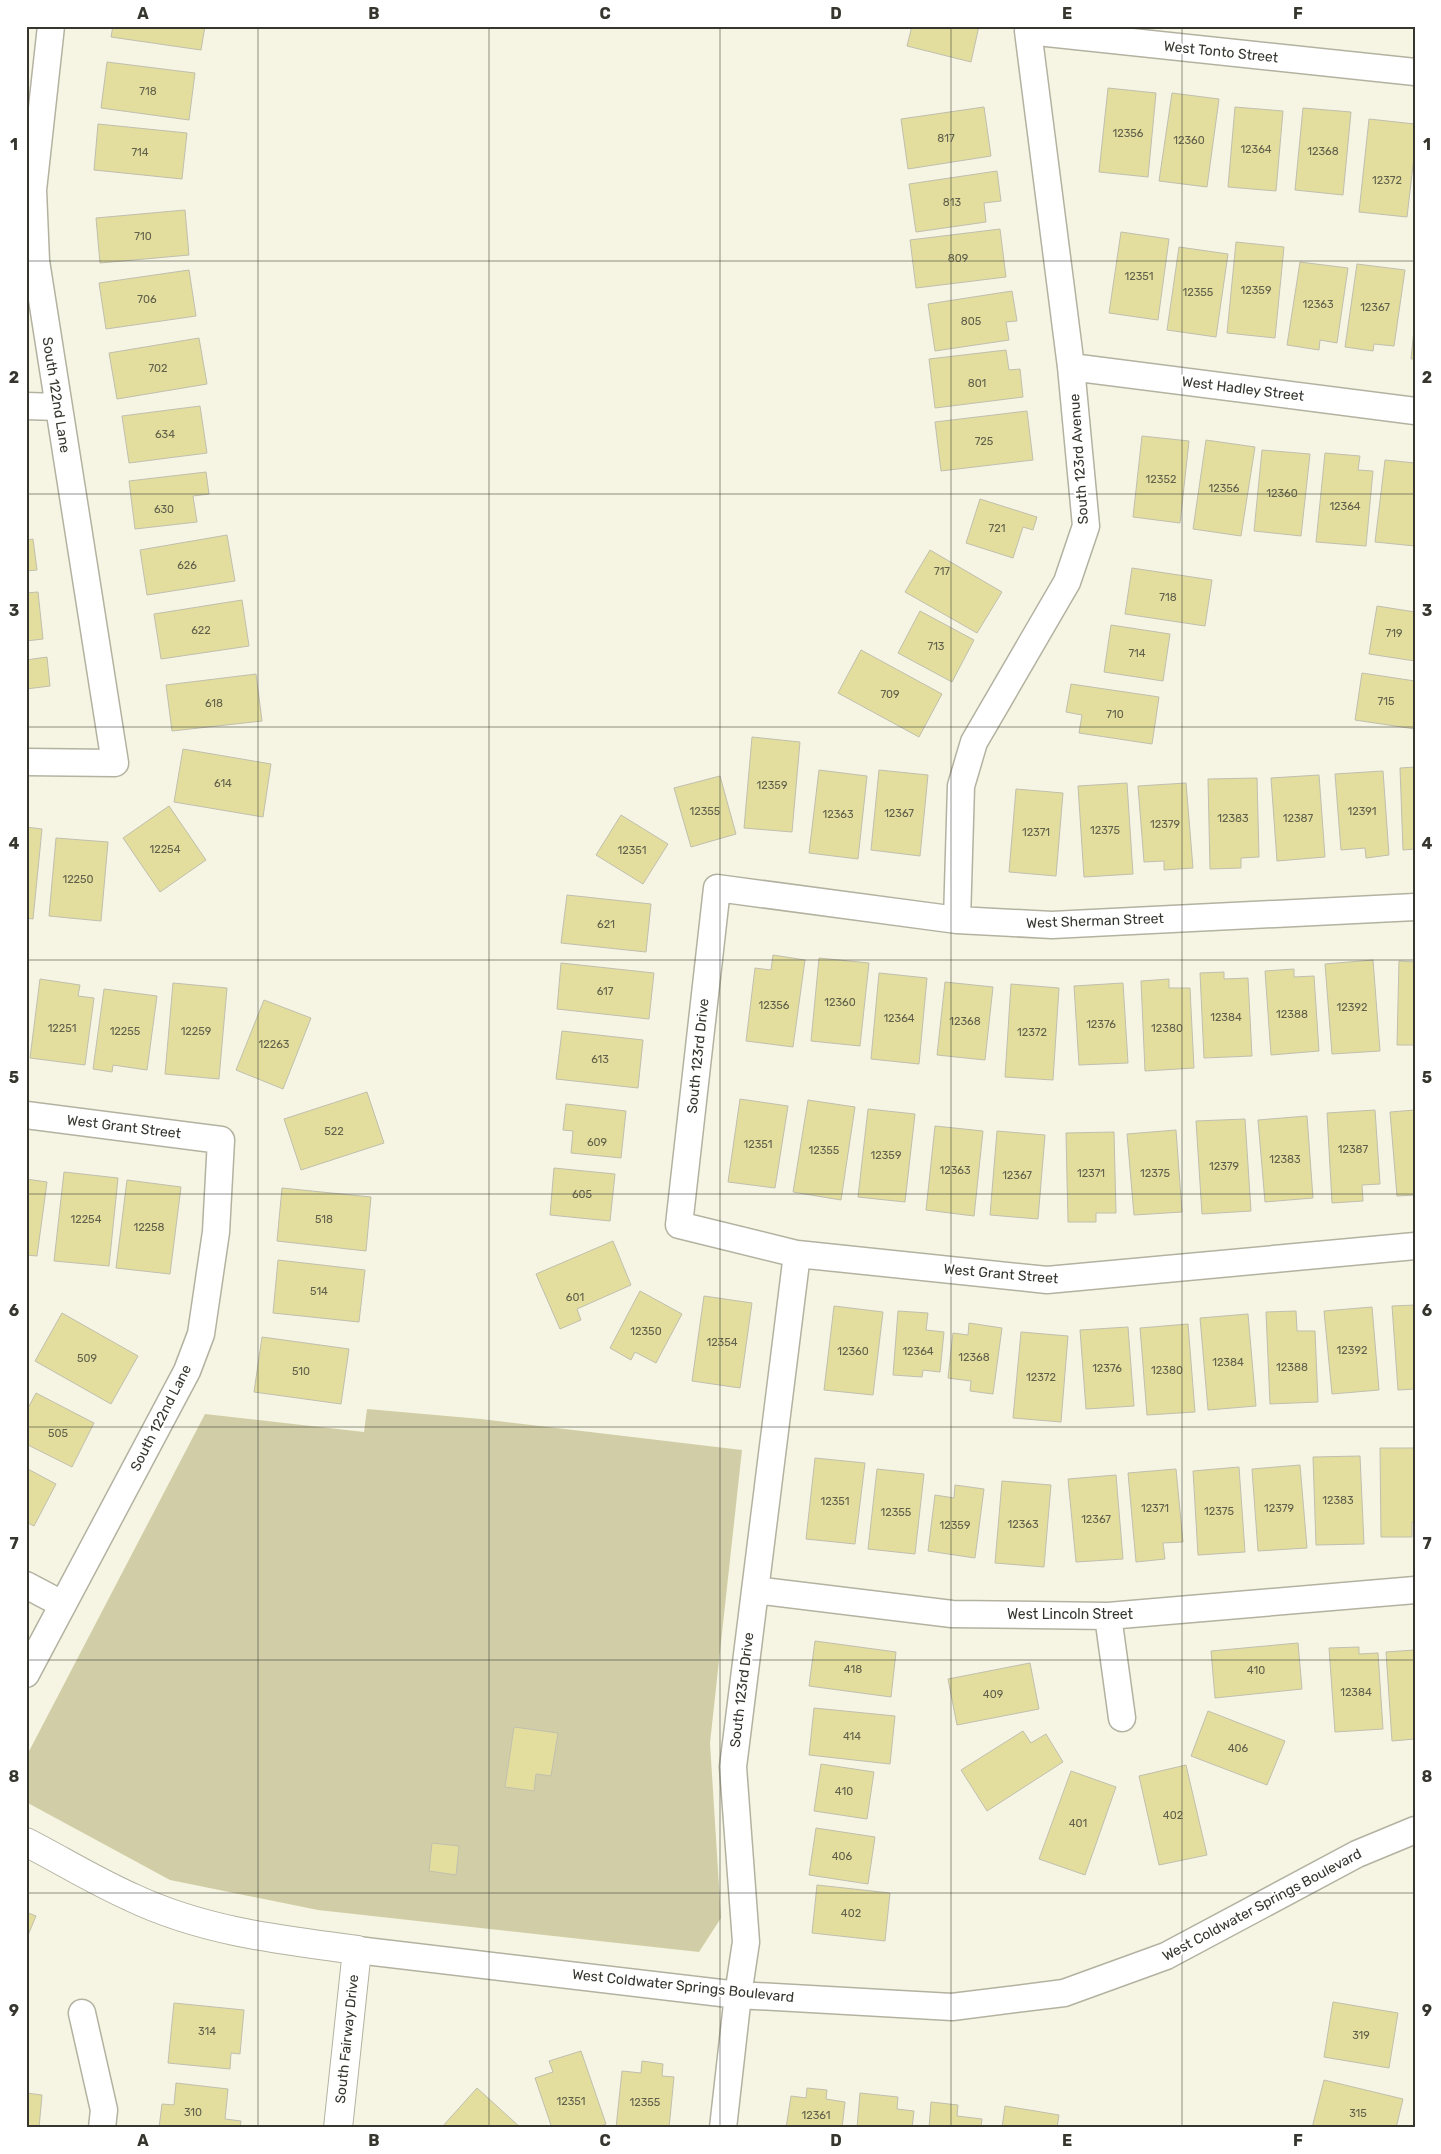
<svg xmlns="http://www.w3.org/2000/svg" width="1441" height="2154" viewBox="0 0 1441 2154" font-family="Rubik,sans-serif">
	<rect width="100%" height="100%" fill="#f6f5e3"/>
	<path fill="#d1cea7" d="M 367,1409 L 481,1419 L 742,1450 L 710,1743 L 721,1918 L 699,1952 L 318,1910 L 170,1880 L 26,1802 L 26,1757 L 205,1414 L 364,1432 Z"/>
	<path fill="#e3de9e" stroke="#c0bfae" d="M 113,26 L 205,26 L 201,50 L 111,37 Z
		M 912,26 L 979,26 L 971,62 L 907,46 Z
		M 107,62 L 195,73 L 189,120 L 101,108 Z
		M 1108,88 L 1156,93 L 1148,177 L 1099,172 Z
		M 1172,93 L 1219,99 L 1207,187 L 1159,181 Z
		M 984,107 L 991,156 L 908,169 L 901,119 Z
		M 1235,107 L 1283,111 L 1276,191 L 1228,187 Z
		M 1303,108 L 1351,112 L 1343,195 L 1295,190 Z
		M 1369,119 L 1415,124 L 1415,148 L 1407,217 L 1359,212 Z
		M 98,124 L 187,133 L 182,179 L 94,170 Z
		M 997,171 L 1001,201 L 984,203 L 986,222 L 916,232 L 909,184 Z
		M 185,210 L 189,255 L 100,263 L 96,218 Z
		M 1000,229 L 1006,277 L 916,288 L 910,240 Z
		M 1121,232 L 1169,239 L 1158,320 L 1109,313 Z
		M 1236,242 L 1284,247 L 1275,338 L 1227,333 Z
		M 1179,247 L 1228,254 L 1216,337 L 1167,330 Z
		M 1300,262 L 1348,268 L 1337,343 L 1320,340 L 1319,350 L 1287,345 Z
		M 1357,264 L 1405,270 L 1394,346 L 1374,344 L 1373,351 L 1345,347 Z
		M 189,270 L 196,316 L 106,329 L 99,283 Z
		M 1012,291 L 1017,321 L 1006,322 L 1009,340 L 935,351 L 928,304 Z
		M 1415,320 L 1415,359 L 1411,359 Z
		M 199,338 L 207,384 L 117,399 L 109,353 Z
		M 1006,350 L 1009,370 L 1020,369 L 1023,397 L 935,408 L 929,359 Z
		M 200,406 L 207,453 L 129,463 L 122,416 Z
		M 1027,411 L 1033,460 L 941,471 L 935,422 Z
		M 1142,436 L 1189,441 L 1180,523 L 1133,517 Z
		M 1206,440 L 1255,447 L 1241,536 L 1193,529 Z
		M 1262,450 L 1310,454 L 1301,536 L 1254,531 Z
		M 1325,453 L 1360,456 L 1358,470 L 1373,471 L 1366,546 L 1316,542 Z
		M 1385,460 L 1415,463 L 1415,546 L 1375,542 Z
		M 206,472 L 209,494 L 193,496 L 197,522 L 135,529 L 129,481 Z
		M 980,499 L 1037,517 L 1033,530 L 1023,527 L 1013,558 L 966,543 Z
		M 227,535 L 235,581 L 147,595 L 140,550 Z
		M 33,539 L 37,570 L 26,571 L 26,540 Z
		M 930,550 L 1002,592 L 977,633 L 905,592 Z
		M 1132,568 L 1212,580 L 1205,626 L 1125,614 Z
		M 38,592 L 43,639 L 26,641 L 26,593 Z
		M 242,600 L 249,646 L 161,659 L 154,614 Z
		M 1377,606 L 1415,612 L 1415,661 L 1369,654 Z
		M 920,611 L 974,640 L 952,682 L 898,653 Z
		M 1111,625 L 1170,634 L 1163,681 L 1104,672 Z
		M 861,650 L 942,694 L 919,737 L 838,693 Z
		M 47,657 L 50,686 L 26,689 L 26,660 Z
		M 1362,673 L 1415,681 L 1415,729 L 1355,720 Z
		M 256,674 L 262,721 L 172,731 L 166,685 Z
		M 1071,684 L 1159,697 L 1152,744 L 1079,733 L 1082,715 L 1066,712 Z
		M 752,737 L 800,742 L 792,832 L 744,828 Z
		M 183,749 L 271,764 L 263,817 L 174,802 Z
		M 1415,767 L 1415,849 L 1403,850 L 1400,768 Z
		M 819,770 L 867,776 L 858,859 L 809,853 Z
		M 879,770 L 928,775 L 920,856 L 871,850 Z
		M 1383,771 L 1389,855 L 1366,858 L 1365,848 L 1341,850 L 1335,774 Z
		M 1319,775 L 1325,857 L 1277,861 L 1271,778 Z
		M 720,776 L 736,834 L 691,847 L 674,788 Z
		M 1257,778 L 1259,857 L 1241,858 L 1241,868 L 1210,869 L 1208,779 Z
		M 1127,783 L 1133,874 L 1084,877 L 1078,786 Z
		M 1186,783 L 1193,868 L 1164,870 L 1164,861 L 1144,862 L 1138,786 Z
		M 1016,789 L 1063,793 L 1056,876 L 1009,872 Z
		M 169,806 L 206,860 L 160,892 L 123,838 Z
		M 621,815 L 668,844 L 643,884 L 596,855 Z
		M 26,827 L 42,829 L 33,919 L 26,918 Z
		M 56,838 L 108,842 L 101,921 L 49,916 Z
		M 567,895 L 651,904 L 646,952 L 561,943 Z
		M 773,955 L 805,960 L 793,1047 L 746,1041 L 755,968 L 771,970 Z
		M 819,958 L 869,963 L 860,1046 L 811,1041 Z
		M 1373,960 L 1380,1051 L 1332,1054 L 1325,964 Z
		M 1399,961 L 1415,962 L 1415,1045 L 1397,1045 Z
		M 561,963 L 654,973 L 649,1019 L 557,1009 Z
		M 1294,969 L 1294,977 L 1314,976 L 1319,1051 L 1271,1055 L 1265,971 Z
		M 1224,972 L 1224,979 L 1248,978 L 1252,1056 L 1204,1058 L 1200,973 Z
		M 879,973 L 927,978 L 919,1064 L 871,1059 Z
		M 40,979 L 80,985 L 78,996 L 94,998 L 85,1065 L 30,1058 Z
		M 1169,979 L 1169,988 L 1190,988 L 1194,1068 L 1145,1071 L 1141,981 Z
		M 945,982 L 993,987 L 985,1060 L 937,1055 Z
		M 173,983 L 227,988 L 219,1079 L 165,1074 Z
		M 1123,983 L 1128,1063 L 1079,1065 L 1074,986 Z
		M 1011,984 L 1059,988 L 1053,1080 L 1005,1077 Z
		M 104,989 L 157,996 L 147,1070 L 113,1065 L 112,1072 L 93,1069 Z
		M 264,1000 L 311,1018 L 283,1089 L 236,1070 Z
		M 562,1031 L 643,1040 L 638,1088 L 556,1079 Z
		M 367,1092 L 384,1143 L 301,1170 L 284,1119 Z
		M 740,1099 L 788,1106 L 775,1188 L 728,1182 Z
		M 808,1100 L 855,1107 L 841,1200 L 793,1192 Z
		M 566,1104 L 626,1111 L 621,1158 L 571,1153 L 573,1131 L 563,1130 Z
		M 868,1109 L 915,1114 L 905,1202 L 858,1197 Z
		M 1375,1110 L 1380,1184 L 1362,1185 L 1363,1201 L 1332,1203 L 1327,1113 Z
		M 1415,1110 L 1415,1195 L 1397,1196 L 1390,1112 Z
		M 1307,1116 L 1313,1198 L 1265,1202 L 1258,1120 Z
		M 1245,1119 L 1251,1211 L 1202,1214 L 1196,1121 Z
		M 935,1126 L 983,1131 L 974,1216 L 926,1210 Z
		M 1176,1130 L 1182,1212 L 1134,1215 L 1127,1134 Z
		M 997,1131 L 1045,1135 L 1038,1219 L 990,1215 Z
		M 1114,1132 L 1116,1213 L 1096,1213 L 1096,1222 L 1068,1222 L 1066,1133 Z
		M 554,1168 L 615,1174 L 610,1221 L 550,1215 Z
		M 64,1172 L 118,1178 L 109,1266 L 54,1261 Z
		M 26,1179 L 47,1182 L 37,1256 L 26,1255 Z
		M 127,1180 L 181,1187 L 170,1274 L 116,1268 Z
		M 282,1188 L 371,1197 L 366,1251 L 277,1241 Z
		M 613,1241 L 631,1285 L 577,1309 L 581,1320 L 560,1329 L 536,1274 Z
		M 278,1260 L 365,1270 L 359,1322 L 273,1313 Z
		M 640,1291 L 682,1314 L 656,1363 L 635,1352 L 631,1360 L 610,1348 Z
		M 704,1296 L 752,1303 L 740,1388 L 692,1381 Z
		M 1415,1305 L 1415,1389 L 1398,1390 L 1392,1306 Z
		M 834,1306 L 883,1312 L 873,1395 L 824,1390 Z
		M 1372,1307 L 1379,1390 L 1332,1394 L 1324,1311 Z
		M 898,1311 L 928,1313 L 926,1330 L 944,1332 L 940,1372 L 923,1370 L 922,1377 L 893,1375 Z
		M 1296,1311 L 1297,1331 L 1315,1331 L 1318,1402 L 1270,1404 L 1266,1312 Z
		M 62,1313 L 138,1356 L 111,1404 L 35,1361 Z
		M 1248,1314 L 1256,1406 L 1208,1410 L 1200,1318 Z
		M 969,1323 L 1002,1328 L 993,1394 L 970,1391 L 971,1381 L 948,1378 L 953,1333 L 968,1335 Z
		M 1188,1324 L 1195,1412 L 1147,1415 L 1140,1328 Z
		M 1128,1327 L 1134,1406 L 1086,1409 L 1080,1330 Z
		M 1021,1332 L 1068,1336 L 1061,1422 L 1013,1418 Z
		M 262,1337 L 349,1349 L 341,1404 L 254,1392 Z
		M 36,1393 L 94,1423 L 72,1467 L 26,1444 L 26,1412 Z
		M 1380,1448 L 1415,1448 L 1415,1522 L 1412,1522 L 1412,1537 L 1381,1537 Z
		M 1360,1456 L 1364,1544 L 1316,1545 L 1313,1457 Z
		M 815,1458 L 865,1463 L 855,1544 L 806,1539 Z
		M 1300,1465 L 1307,1548 L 1258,1551 L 1252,1469 Z
		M 1239,1467 L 1245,1552 L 1198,1555 L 1193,1471 Z
		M 26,1468 L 56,1484 L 34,1526 L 26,1522 Z
		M 877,1469 L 924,1474 L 915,1554 L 868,1549 Z
		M 1176,1469 L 1183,1542 L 1163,1543 L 1165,1559 L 1136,1562 L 1128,1473 Z
		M 1116,1475 L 1123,1559 L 1076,1562 L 1068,1479 Z
		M 1002,1481 L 1051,1485 L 1044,1567 L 995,1563 Z
		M 955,1485 L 984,1489 L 975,1558 L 928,1551 L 935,1495 L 954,1498 Z
		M 815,1641 L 896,1652 L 891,1697 L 809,1686 Z
		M 1298,1643 L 1302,1689 L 1215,1698 L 1211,1651 Z
		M 1359,1647 L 1359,1654 L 1378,1653 L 1383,1729 L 1335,1732 L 1329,1648 Z
		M 1414,1650 L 1415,1739 L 1392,1741 L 1386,1652 Z
		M 1030,1663 L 1039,1709 L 957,1725 L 948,1679 Z
		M 814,1708 L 895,1716 L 890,1764 L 809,1755 Z
		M 1208,1711 L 1285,1741 L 1267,1785 L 1191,1756 Z
		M 514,1727 L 558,1733 L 551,1776 L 536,1774 L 534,1791 L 505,1787 Z
		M 1023,1731 L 1031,1743 L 1046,1734 L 1063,1762 L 987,1811 L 961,1770 Z
		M 821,1764 L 874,1772 L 867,1819 L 814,1811 Z
		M 1186,1765 L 1207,1855 L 1159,1865 L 1139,1776 Z
		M 1071,1771 L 1116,1787 L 1085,1875 L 1039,1859 Z
		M 816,1828 L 875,1837 L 868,1884 L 809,1875 Z
		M 432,1843 L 459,1846 L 456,1875 L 429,1871 Z
		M 817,1885 L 890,1893 L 885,1941 L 812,1933 Z
		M 26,1912 L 36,1916 L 26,1940 Z
		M 1333,2002 L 1398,2013 L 1389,2068 L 1324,2057 Z
		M 174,2003 L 244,2010 L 240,2054 L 231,2053 L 230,2069 L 168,2063 Z
		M 581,2051 L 606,2124 L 594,2128 L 552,2128 L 535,2078 L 553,2072 L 549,2061 Z
		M 642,2061 L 663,2064 L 662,2076 L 674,2077 L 669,2128 L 616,2128 L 622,2071 L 641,2073 Z
		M 1324,2080 L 1403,2099 L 1396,2128 L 1312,2128 Z
		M 176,2083 L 228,2089 L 225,2119 L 241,2121 L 240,2128 L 159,2128 L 162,2104 L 174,2105 Z
		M 477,2088 L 521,2128 L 442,2127 Z
		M 807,2088 L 827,2090 L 826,2099 L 845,2102 L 842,2128 L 786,2128 L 791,2096 L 806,2098 Z
		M 26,2093 L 42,2095 L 39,2128 L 26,2128 Z
		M 860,2093 L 898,2097 L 897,2109 L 914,2111 L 912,2128 L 857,2128 Z
		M 931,2102 L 958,2105 L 957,2116 L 982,2119 L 981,2128 L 929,2128 Z
		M 1005,2106 L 1059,2115 L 1057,2128 L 1002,2128 Z"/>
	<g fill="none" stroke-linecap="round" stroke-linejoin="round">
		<g stroke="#b3b2a1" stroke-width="29">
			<path id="minor" d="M 1071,367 L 1415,411
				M 26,406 L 58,407
				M 26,762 L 115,763 L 36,261 L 33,190 L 51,26
				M 1415,907 L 1052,925 L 957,920 L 717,888 L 679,1225 L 797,1254 L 1047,1280 L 1415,1246
				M 957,920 L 961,786 L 974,742 L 1067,582 L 1086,526 L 1071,367 L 1028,31 L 1415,72
				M 26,1115 L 221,1140 L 216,1232 L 201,1334 L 187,1371 L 26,1674
				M 26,1585 L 62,1604
				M 755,1590 L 952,1614 L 1108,1616 L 1415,1590
				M 1108,1616 L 1122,1718
				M 357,1950 L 738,1995 L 952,2007 L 1064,1993 L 1166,1956 L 1357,1854 L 1415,1830
				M 82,2013 L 104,2110 L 102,2128
				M 723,2128 L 738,1995 L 746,1942 L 733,1767 L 797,1254"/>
		</g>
		<g stroke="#b3b2a1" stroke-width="30">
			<path id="tertiary" d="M 26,1842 C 61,1860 95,1881 131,1897 C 202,1931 280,1940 357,1950 L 338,2128"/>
		</g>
		<use href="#minor" stroke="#fff" stroke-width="26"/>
		<use href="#tertiary" stroke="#fff" stroke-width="28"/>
	</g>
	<path fill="none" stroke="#36362f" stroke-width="1" stroke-opacity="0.55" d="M 258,26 L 258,2128M 489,26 L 489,2128M 720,26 L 720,2128M 951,26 L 951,2128M 1182,26 L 1182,2128M 26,261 L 1415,261M 26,494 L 1415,494M 26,727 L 1415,727M 26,960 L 1415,960M 26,1194 L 1415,1194M 26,1427 L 1415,1427M 26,1660 L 1415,1660M 26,1893 L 1415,1893"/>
	<g text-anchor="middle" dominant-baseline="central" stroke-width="4.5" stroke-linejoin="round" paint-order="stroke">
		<g font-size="11" fill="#61604b">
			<text x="148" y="91">718</text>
			<text x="1128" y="133">12356</text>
			<text x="946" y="138">817</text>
			<text x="1189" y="140">12360</text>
			<text x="1256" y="149">12364</text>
			<text x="1323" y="151">12368</text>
			<text x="140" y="152">714</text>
			<text x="1387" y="180">12372</text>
			<text x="952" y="202">813</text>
			<text x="143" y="236">710</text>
			<text x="958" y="258">809</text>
			<text x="1139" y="276">12351</text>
			<text x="1256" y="290">12359</text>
			<text x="1198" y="292">12355</text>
			<text x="147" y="299">706</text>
			<text x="1318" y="304">12363</text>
			<text x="1375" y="307">12367</text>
			<text x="971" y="321">805</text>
			<text x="158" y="368">702</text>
			<text x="977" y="383">801</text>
			<text x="165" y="434">634</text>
			<text x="984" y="441">725</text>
			<text x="1161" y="479">12352</text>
			<text x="1224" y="488">12356</text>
			<text x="1282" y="493">12360</text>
			<text x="1345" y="506">12364</text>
			<text x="164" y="509">630</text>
			<text x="997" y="528">721</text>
			<text x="187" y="565">626</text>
			<text x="942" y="571">717</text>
			<text x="1168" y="597">718</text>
			<text x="201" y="630">622</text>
			<text x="1394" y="633">719</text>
			<text x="936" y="646">713</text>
			<text x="1137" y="653">714</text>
			<text x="890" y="694">709</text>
			<text x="1386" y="701">715</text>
			<text x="214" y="703">618</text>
			<text x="1115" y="714">710</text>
			<text x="223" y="783">614</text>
			<text x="772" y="785">12359</text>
			<text x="705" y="811">12355</text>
			<text x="1362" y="811">12391</text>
			<text x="899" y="813">12367</text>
			<text x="838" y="814">12363</text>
			<text x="1233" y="818">12383</text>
			<text x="1298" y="818">12387</text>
			<text x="1165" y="824">12379</text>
			<text x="1105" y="830">12375</text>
			<text x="1036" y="832">12371</text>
			<text x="165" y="849">12254</text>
			<text x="632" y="850">12351</text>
			<text x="78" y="879">12250</text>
			<text x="606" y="924">621</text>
			<text x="605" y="991">617</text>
			<text x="840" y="1002">12360</text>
			<text x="774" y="1005">12356</text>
			<text x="1352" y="1007">12392</text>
			<text x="1292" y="1014">12388</text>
			<text x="1226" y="1017">12384</text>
			<text x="899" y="1018">12364</text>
			<text x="965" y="1021">12368</text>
			<text x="1101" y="1024">12376</text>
			<text x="62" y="1028">12251</text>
			<text x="1167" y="1028">12380</text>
			<text x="125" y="1031">12255</text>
			<text x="196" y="1031">12259</text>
			<text x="1032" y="1032">12372</text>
			<text x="274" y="1044">12263</text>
			<text x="600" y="1059">613</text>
			<text x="334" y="1131">522</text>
			<text x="597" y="1142">609</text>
			<text x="758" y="1144">12351</text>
			<text x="1353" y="1149">12387</text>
			<text x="824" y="1150">12355</text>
			<text x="886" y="1155">12359</text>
			<text x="1285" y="1159">12383</text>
			<text x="1224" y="1166">12379</text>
			<text x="955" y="1170">12363</text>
			<text x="1091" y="1173">12371</text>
			<text x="1155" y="1173">12375</text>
			<text x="1017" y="1175">12367</text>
			<text x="582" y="1194">605</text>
			<text x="86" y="1219">12254</text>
			<text x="324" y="1219">518</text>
			<text x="149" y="1227">12258</text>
			<text x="319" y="1291">514</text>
			<text x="575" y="1297">601</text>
			<text x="646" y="1331">12350</text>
			<text x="722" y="1342">12354</text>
			<text x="1352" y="1350">12392</text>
			<text x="853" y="1351">12360</text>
			<text x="918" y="1351">12364</text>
			<text x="974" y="1357">12368</text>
			<text x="87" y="1358">509</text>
			<text x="1228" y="1362">12384</text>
			<text x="1292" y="1367">12388</text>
			<text x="1107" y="1368">12376</text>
			<text x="1167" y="1370">12380</text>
			<text x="301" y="1371">510</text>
			<text x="1041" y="1377">12372</text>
			<text x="58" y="1433">505</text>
			<text x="1338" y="1500">12383</text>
			<text x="835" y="1501">12351</text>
			<text x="1155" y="1508">12371</text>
			<text x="1279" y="1508">12379</text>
			<text x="1219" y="1511">12375</text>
			<text x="896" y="1512">12355</text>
			<text x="1096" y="1519">12367</text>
			<text x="1023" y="1524">12363</text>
			<text x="955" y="1525">12359</text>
			<text x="853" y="1669">418</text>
			<text x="1256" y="1670">410</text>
			<text x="1356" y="1692">12384</text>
			<text x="993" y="1694">409</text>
			<text x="852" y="1736">414</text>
			<text x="1238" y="1748">406</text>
			<text x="844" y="1791">410</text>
			<text x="1173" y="1815">402</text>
			<text x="1078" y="1823">401</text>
			<text x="842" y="1856">406</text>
			<text x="851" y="1913">402</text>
			<text x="207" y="2031">314</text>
			<text x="1361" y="2035">319</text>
			<text x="571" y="2101">12351</text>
			<text x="645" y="2102">12355</text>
			<text x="193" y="2112">310</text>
			<text x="1358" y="2113">315</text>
			<text x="816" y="2115">12361</text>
		</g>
		<g font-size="14" fill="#36362f" stroke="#fff">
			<text transform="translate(1221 52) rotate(6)">West Tonto Street</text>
			<text transform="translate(1243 389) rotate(7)">West Hadley Street</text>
			<text transform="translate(56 395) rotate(81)">South 122nd Lane</text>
			<text transform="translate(1079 459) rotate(-94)">South 123rd Avenue</text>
			<text transform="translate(1095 921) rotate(-2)">West Sherman Street</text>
			<text transform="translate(698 1056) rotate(-84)">South 123rd Drive</text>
			<text transform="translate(124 1127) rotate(7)">West Grant Street</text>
			<text transform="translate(1001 1274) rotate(5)">West Grant Street</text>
			<text transform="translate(161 1418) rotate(-63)">South 122nd Lane</text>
			<text x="1070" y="1614">West Lincoln Street</text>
			<text transform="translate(742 1690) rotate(-83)">South 123rd Drive</text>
			<text transform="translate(1262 1905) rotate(-28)">West Coldwater Springs Boulevard</text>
			<text transform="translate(683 1986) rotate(6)">West Coldwater Springs Boulevard</text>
			<text transform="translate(347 2039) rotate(-84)">South Fairway Drive</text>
		</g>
	</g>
	<rect width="1441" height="2154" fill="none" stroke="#ffffff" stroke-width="55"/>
	<rect x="28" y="28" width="1386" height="2098" fill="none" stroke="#36362f" stroke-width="2"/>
	<g font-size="16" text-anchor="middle" font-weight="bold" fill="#36362f">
		<text x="143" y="19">A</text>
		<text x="374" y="19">B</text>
		<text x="605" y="19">C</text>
		<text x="836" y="19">D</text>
		<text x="1067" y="19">E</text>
		<text x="1298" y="19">F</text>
		<text x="14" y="150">1</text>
		<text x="1427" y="150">1</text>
		<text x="14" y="383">2</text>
		<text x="1427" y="383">2</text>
		<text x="14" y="616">3</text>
		<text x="1427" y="616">3</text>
		<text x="14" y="849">4</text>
		<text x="1427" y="849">4</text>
		<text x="14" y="1083">5</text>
		<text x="1427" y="1083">5</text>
		<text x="14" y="1316">6</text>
		<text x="1427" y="1316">6</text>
		<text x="14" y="1549">7</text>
		<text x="1427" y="1549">7</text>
		<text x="14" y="1782">8</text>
		<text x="1427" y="1782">8</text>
		<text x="14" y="2016">9</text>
		<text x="1427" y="2016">9</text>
		<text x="143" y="2146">A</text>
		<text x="374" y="2146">B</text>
		<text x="605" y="2146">C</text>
		<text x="836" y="2146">D</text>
		<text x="1067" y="2146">E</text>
		<text x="1298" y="2146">F</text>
	</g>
</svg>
